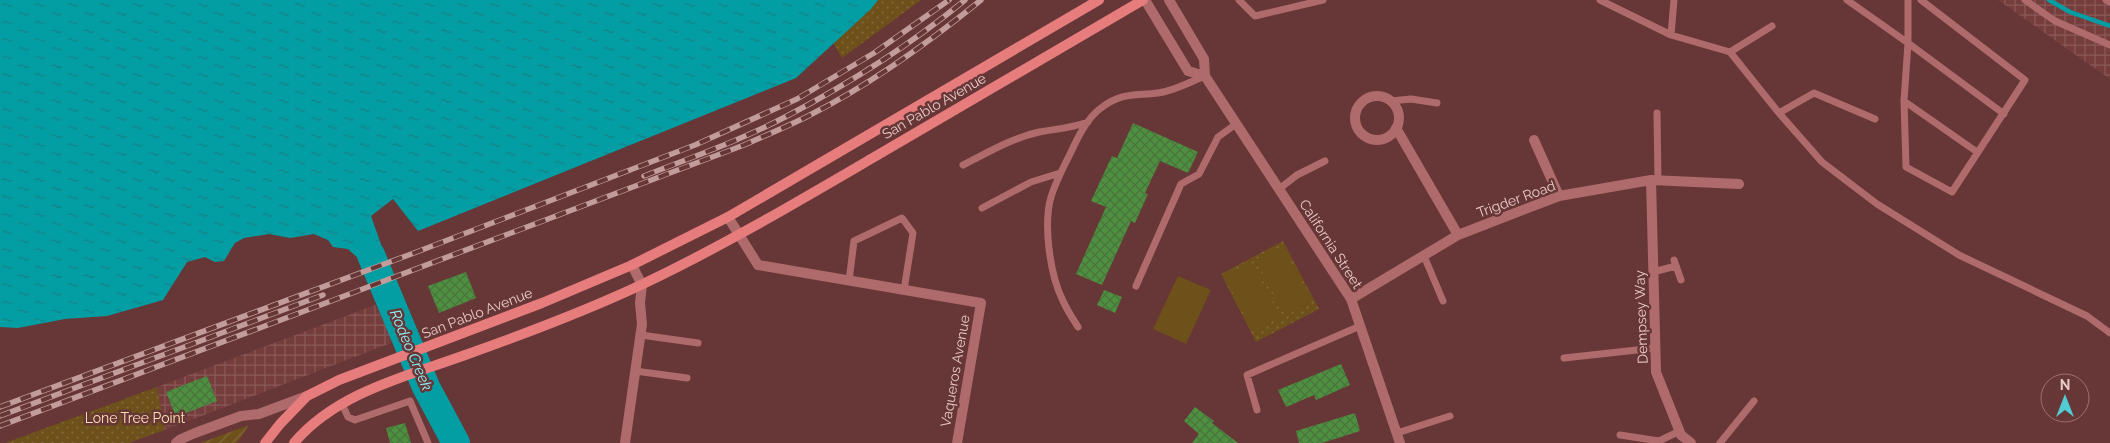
<svg xmlns="http://www.w3.org/2000/svg" width="2110" height="443" viewBox="0 0 2110 443" font-family="Raleway,sans-serif">
	<defs>
		<pattern id="industrial-grid" width="8" height="8" patternUnits="userSpaceOnUse" patternTransform="scale(1.25)"><rect width="8" height="8" fill="#763d3d"/><path d="M0 4h8M4 0v8" fill="none" stroke="#8a5858"/></pattern>
		<pattern id="park-dots" width="8" height="8" patternUnits="userSpaceOnUse" patternTransform="scale(1.25)"><rect width="8" height="8" fill="#6d501a"/><path d="M2 2h.1M6 6h.1" fill="none" stroke="#82683a" stroke-width="1.8" stroke-linecap="round"/></pattern>
		<pattern id="garden-furrows" width="10" height="10" patternUnits="userSpaceOnUse" patternTransform="scale(1.25)"><rect width="10" height="10" fill="#6d501a"/><path d="M-1 1l2-2M0 10L10 0M9 11l2-2" fill="none" stroke="#82683a"/></pattern>
		<pattern id="water-ripples" width="26" height="14" patternUnits="userSpaceOnUse" patternTransform="scale(1.25)"><rect width="26" height="14" fill="#039da4"/><path d="M2 4q2-2 4 0t4 0M15 11q2-2 4 0t4 0" fill="none" stroke="#178085"/></pattern>
		<pattern id="building-cross-hatch" width="8" height="8" patternUnits="userSpaceOnUse" patternTransform="scale(1.25)"><rect width="8" height="8" fill="#4d903f"/><path d="M0 0l8 8M0 8l8-8" fill="none" stroke="#4b733e"/></pattern>
	</defs>
	<rect width="100%" height="100%" fill="#673636"/>
	<path fill="url(#industrial-grid)" d="M 1998,0 L 2110,0 L 2110,79 L 2056,41 Z
		M 375,305 L 390,333 L 391,343 L 165,430 L 157,387 Z"/>
	<path fill="url(#park-dots)" d="M 800,0 L 921,0 L 842,58 L 834,44 Z
		M 1283,241 L 1319,309 L 1256,342 L 1221,274 Z
		M 157,387 L 165,430 L 129,443 L 5,443 Z"/>
	<path fill="url(#garden-furrows)" d="M 249,425 L 237,443 L 200,443 Z"/>
	<path fill="#6d501a" d="M 1283,246 L 1311,301 L 1285,315 L 1256,260 Z
		M 1251,262 L 1280,317 L 1253,331 L 1224,276 Z
		M 1178,276 L 1211,290 L 1186,344 L 1153,329 Z"/>
	<path fill="url(#water-ripples)" d="M 0,0 L 878,0 L 871,9 L 796,78 L 418,231 L 393,199 L 371,216 L 383,250 L 360,260 L 348,249 L 333,247 L 328,240 L 314,234 L 290,238 L 269,234 L 244,238 L 235,243 L 224,261 L 215,262 L 205,257 L 187,262 L 163,300 L 107,316 L 65,319 L 18,328 L 0,327 Z"/>
	<g fill="none" stroke-linecap="round" stroke-linejoin="round">
		<path stroke="#039da4" stroke-width="4.5" d="M 2049,0 L 2070,12 L 2110,26"/>
		<path stroke="#039da4" stroke-width="28" d="M 371,255 L 426,387 L 456,443"/>
	</g>
	<path fill="url(#building-cross-hatch)" d="M 1133,123 L 1198,152 L 1188,173 L 1160,161 L 1145,193 L 1148,194 L 1135,223 L 1131,221 L 1102,285 L 1076,274 L 1106,207 L 1091,201 L 1112,156 L 1117,158 Z
		M 466,272 L 476,298 L 439,313 L 428,286 Z
		M 1104,290 L 1122,297 L 1115,313 L 1097,305 Z
		M 1341,364 L 1350,385 L 1316,400 L 1314,395 L 1286,407 L 1278,390 Z
		M 207,376 L 217,401 L 176,417 L 166,392 Z
		M 1195,407 L 1214,421 L 1212,423 L 1238,443 L 1192,443 L 1199,434 L 1184,421 Z
		M 1355,413 L 1360,431 L 1322,443 L 1299,443 L 1296,431 Z
		M 405,423 L 411,443 L 390,443 L 386,428 Z"/>
	<g fill="none" stroke-linecap="round" stroke-linejoin="round">
		<path stroke="#af6b6b" stroke-width="7" d="M 1239,0 L 1255,16 L 1323,0
			M 1600,0 L 1671,35 L 1730,52 L 1772,26
			M 1847,0 L 1908,43 L 1904,101 L 1906,167 L 1952,192 L 2025,80 L 1921,0
			M 1908,0 L 1908,43 L 2004,114
			M 2025,0 L 2055,21 L 2110,45
			M 2106,0 L 2110,2
			M 1671,35 L 1674,0
			M 1730,52 L 1779,113 L 1822,162 L 1877,204 L 1959,255 L 2087,316 L 2110,333
			M 1391,101 L 1411,99 L 1437,103
			M 1904,101 L 1977,152
			M 1657,113 L 1658,181
			M 1779,113 L 1814,93 L 1875,119
			M 963,165 C 987,153 1012,138 1039,132 C 1056,129 1072,128 1088,122
			M 1279,189 L 1297,175 L 1325,161
			M 982,208 L 1031,182 L 1060,173
			M 1424,256 L 1443,301
			M 1674,260 L 1681,280
			M 1653,272 L 1676,266
			M 849,281 L 854,241 L 902,218 L 913,233 L 904,290
			M 1136,286 L 1181,184 L 1199,174 L 1218,137 L 1236,124
			M 1078,327 C 1073,319 1067,310 1063,301 C 1050,275 1043,225 1051,197 C 1056,181 1064,166 1071,152 C 1078,137 1087,118 1101,108 C 1122,92 1135,96 1158,93 C 1174,91 1190,82 1205,76
			M 641,335 L 698,343
			M 1564,358 L 1655,348
			M 635,371 L 687,378
			M 342,404 L 348,417 L 355,420 L 410,401 L 428,443
			M 1257,410 L 1247,375 L 1360,326
			M 1397,433 L 1450,416
			M 1620,435 L 1659,441 L 1680,431
			M 1720,443 L 1754,401"/>
		<path stroke="#af6b6b" stroke-width="10" d="M 1145,0 L 1188,71 L 1205,76
			M 1169,0 L 1204,59 L 1205,76 L 1351,299 L 1400,443
			M1355 118a22 22 0 1 1 44 0a22 22 0 1 1-44 0Z
			M 1396,128 L 1458,235
			M 1534,140 L 1559,196
			M 1651,180 L 1656,372 L 1681,435 L 1691,443
			M 728,217 L 758,265 L 981,303 L 957,443
			M 1351,299 L 1458,235 L 1559,196 L 1651,180 L 1739,184
			M 176,443 L 181,439 L 195,433 L 241,416 L 259,414 L 307,396
			M 625,443 L 642,324 L 640,303 L 642,285 L 632,265"/>
		<path stroke="#e77c7d" stroke-width="10" d="M 265,443 L 280,424 L 307,396 L 339,380 L 542,303 L 632,265 L 728,217 L 1099,0
			M 294,443 C 337,392 408,376 468,354 C 527,333 586,311 643,284 C 723,246 799,201 876,156 C 965,104 1054,52 1143,0"/>
		<g stroke="#c19c9b" stroke-width="5.5">
			<path id="rail" d="M 644,176 C 692,157 742,140 787,116 C 850,83 910,45 965,0
				M 0,407 L 414,253 L 695,145 L 797,99 L 874,53 L 949,0
				M 0,416 L 323,295
				M 0,426 L 744,145 C 766,135 789,126 810,115 C 871,84 928,43 981,0"/>
		</g>
		<use href="#rail" stroke="#673636" stroke-width="4" stroke-dasharray="11" stroke-linecap="butt"/>
	</g>
	<g text-anchor="middle" dominant-baseline="central" stroke-width="5" stroke-linejoin="round" paint-order="stroke">
		<g font-size="14" fill="#e9cac8" stroke="#673636">
			<text transform="translate(934 106) rotate(-30)">San Pablo Avenue</text>
			<text transform="translate(1516 199) rotate(-20)">Trigder Road</text>
			<text transform="translate(1331 244) rotate(57)">California Street</text>
			<text transform="translate(477 313) rotate(-21)">San Pablo Avenue</text>
			<text transform="translate(1641 317) rotate(-92)">Dempsey Way</text>
			<text transform="translate(955 371) rotate(-80)">Vaqueros Avenue</text>
		</g>
		<g font-size="14" fill="#fce0b3" stroke="#673636">
			<text x="135" y="418">Lone Tree Point</text>
		</g>
		<g font-size="15" font-style="italic" fill="#8df7fd" stroke="#673636">
			<text transform="translate(411 350) rotate(67)">Rodeo Creek</text>
		</g>
	</g>
	<g transform="translate(2065 398)"><circle r="24" fill="#673636" stroke="#9b7170"/>
	<path d="M0-4L9 19L0 12L-9 19Z" fill="#51ccd3"/>
	<text y="-8" font-size="14" font-weight="bold" text-anchor="middle" fill="#e9cac8">N</text>
	</g>
</svg>
